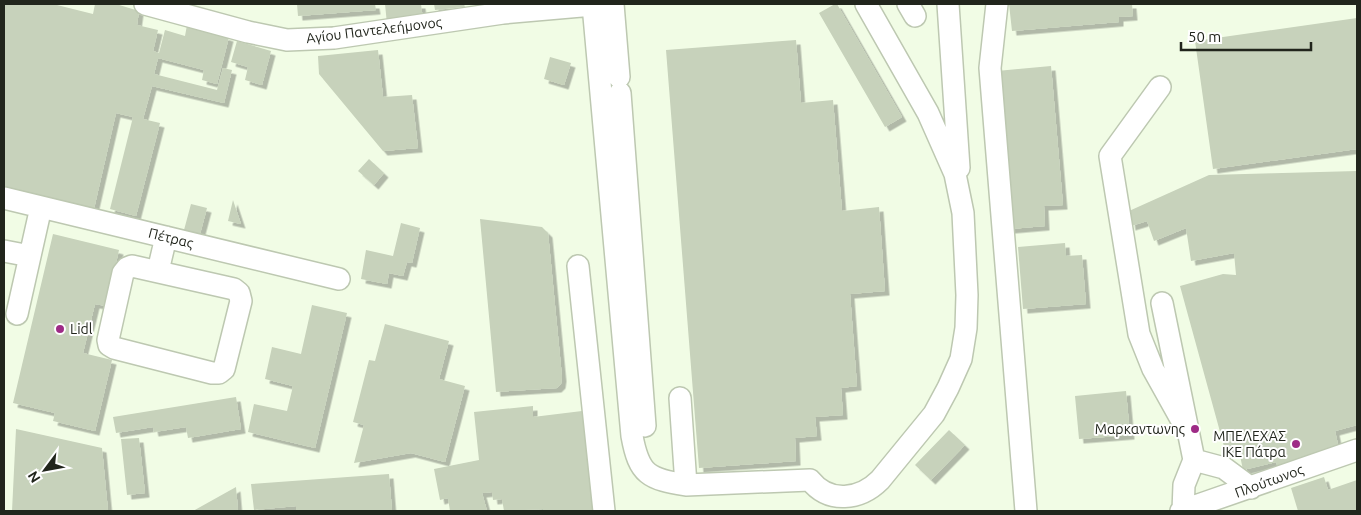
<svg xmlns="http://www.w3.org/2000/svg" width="1361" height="515" viewBox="0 0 1361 515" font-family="Ubuntu,sans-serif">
	<defs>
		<filter id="shadow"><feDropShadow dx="4.5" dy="4.5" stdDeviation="0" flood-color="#0004"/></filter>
	</defs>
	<rect width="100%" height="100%" fill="#f1fce5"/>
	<path fill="#c7d2bb" filter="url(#shadow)" d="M 4,4 L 53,4 L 93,14 L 95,4 L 116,4 L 139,11 L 137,25 L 158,30 L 153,51 L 159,53 L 165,30 L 185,36 L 187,25 L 229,37 L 217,84 L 202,80 L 204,70 L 158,58 L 154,74 L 217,90 L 223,68 L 232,70 L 224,103 L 152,86 L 143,119 L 160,123 L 136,216 L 110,209 L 133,117 L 116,113 L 93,213 L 4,187 Z
		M 297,4 L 375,4 L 376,10 L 298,16 Z
		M 385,4 L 421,4 L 423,20 L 387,24 Z
		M 434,4 L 464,4 L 465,7 L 435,10 Z
		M 835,4 L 837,4 L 902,117 L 885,127 L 819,13 Z
		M 1009,4 L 1132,4 L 1133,16 L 1119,17 L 1119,22 L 1012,31 Z
		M 1357,18 L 1357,149 L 1213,169 L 1195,41 Z
		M 796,40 L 801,103 L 833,100 L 842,211 L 879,207 L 885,291 L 850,294 L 857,386 L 841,388 L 843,415 L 815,417 L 817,436 L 795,438 L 796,461 L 699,468 L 666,50 Z
		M 237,41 L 271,51 L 262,85 L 245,80 L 248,67 L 231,62 Z
		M 378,50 L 383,97 L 412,95 L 418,148 L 383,151 L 319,74 L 318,56 Z
		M 550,57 L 571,63 L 564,85 L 544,79 Z
		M 1051,66 L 1063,205 L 1044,206 L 1045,226 L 1010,229 L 997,71 Z
		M 369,159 L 384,173 L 374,185 L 358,171 Z
		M 1357,171 L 1357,425 L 1335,431 L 1339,449 L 1280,473 L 1276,462 L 1243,470 L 1238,446 L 1225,450 L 1180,286 L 1223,274 L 1236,275 L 1234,253 L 1191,261 L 1186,228 L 1154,241 L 1147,221 L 1131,226 L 1129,211 L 1209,175 Z
		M 233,200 L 241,224 L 228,221 Z
		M 191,204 L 207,208 L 200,234 L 184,230 Z
		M 480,219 L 542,227 L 548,233 L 562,377 L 561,384 L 557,388 L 496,392 Z
		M 401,223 L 420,228 L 412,263 L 407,262 L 403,276 L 389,273 L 387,284 L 361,279 L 366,250 L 393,256 Z
		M 53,234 L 119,250 L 106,306 L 95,304 L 83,353 L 112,360 L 95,431 L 53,421 L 55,413 L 13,403 Z
		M 1065,243 L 1066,256 L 1082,255 L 1086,304 L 1023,309 L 1018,247 Z
		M 312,305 L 347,313 L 315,448 L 248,432 L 254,404 L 287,411 L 293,386 L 265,379 L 272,347 L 301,354 Z
		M 385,324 L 449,341 L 439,379 L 465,386 L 445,462 L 411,453 L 354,463 L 364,425 L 353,422 L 369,360 L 375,361 Z
		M 1126,391 L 1130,435 L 1079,439 L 1075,396 Z
		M 236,397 L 241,429 L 188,438 L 186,427 L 154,432 L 153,427 L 116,433 L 113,417 Z
		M 533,406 L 533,417 L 582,411 L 593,511 L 543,511 L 543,509 L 504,511 L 502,499 L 493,500 L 492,492 L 482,493 L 487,511 L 450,511 L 448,498 L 440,500 L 434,469 L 479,460 L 474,412 Z
		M 16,429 L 102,448 L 108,511 L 12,511 Z
		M 949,430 L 965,445 L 931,480 L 915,465 Z
		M 139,438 L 145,493 L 127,495 L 121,439 Z
		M 389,474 L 392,511 L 296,511 L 296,506 L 254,510 L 251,484 Z
		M 1324,477 L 1328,490 L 1357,480 L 1357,511 L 1298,511 L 1291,488 Z
		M 236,487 L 238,511 L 193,511 Z"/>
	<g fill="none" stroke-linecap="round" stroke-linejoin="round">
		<g stroke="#bdc8b1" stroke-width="24">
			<path id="minor" d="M 145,4 L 248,32 L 287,40 L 334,38 L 503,13 L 593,5 L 632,436 C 639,475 649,479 686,485
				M 613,4 L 619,77
				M 908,4 L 915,16
				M 948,4 L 959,168
				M 997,4 L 990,68 L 1026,511
				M 1160,87 L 1110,156 L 1139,334 L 1153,369 L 1187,430
				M 620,93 L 645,426
				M 4,198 L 339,279
				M 4,251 L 30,256
				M 132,266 L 234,289 L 239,293 L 241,301 L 224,369 L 219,373 L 212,373 L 114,348 L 109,345 L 108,340 L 123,273 L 127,268 Z
				M 578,266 L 604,511
				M 158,271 L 166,237
				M 1162,303 L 1194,460 L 1184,485 L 1183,511
				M 17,314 L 41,207
				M 680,398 L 686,485 L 810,480 C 829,504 860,500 880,480 L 934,414 L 948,388 L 961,359 L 966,328 L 967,295 L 963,213 L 955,174 L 928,113 L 866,4
				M 1194,460 L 1224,468 L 1251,488
				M 1181,511 L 1357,450"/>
		</g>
		<use href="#minor" stroke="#fff" stroke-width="21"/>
	</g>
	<g fill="#9e2b86" stroke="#fff" stroke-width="2">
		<circle cx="60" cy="329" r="5"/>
		<circle cx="1195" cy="429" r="5"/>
		<circle cx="1296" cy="444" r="5"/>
	</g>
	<g text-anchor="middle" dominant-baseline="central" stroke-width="4" stroke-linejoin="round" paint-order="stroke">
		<g font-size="14" fill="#21251c" stroke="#fff">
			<text transform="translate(374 30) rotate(-7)">Αγίου Παντελεήμονος</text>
			<text transform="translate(171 238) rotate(14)">Πέτρας</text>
			<text transform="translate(1269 481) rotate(-20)">Πλούτωνος</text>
		</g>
		<g font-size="14" fill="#21251c" stroke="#fff" text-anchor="end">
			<text x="70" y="329" text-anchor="start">Lidl</text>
			<text x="1185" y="429">Μαρκαντωνης</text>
			<text x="1286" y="436">ΜΠΕΛΕΧΑΣ<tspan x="1286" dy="16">ΙΚΕ Πάτρα</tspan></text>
		</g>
	</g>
	<rect width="1361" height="515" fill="none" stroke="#21251c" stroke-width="10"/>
	<g transform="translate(45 470) rotate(238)" stroke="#ffffff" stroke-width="4" paint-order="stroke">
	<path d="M0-4L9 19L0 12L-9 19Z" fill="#21251c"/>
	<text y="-8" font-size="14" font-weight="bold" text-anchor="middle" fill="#21251c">N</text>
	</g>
	<path d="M1181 42v8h130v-8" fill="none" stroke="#21251c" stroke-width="2.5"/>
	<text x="1188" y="42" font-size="15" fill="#21251c" stroke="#ffffff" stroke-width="4" paint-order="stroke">50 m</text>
</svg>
